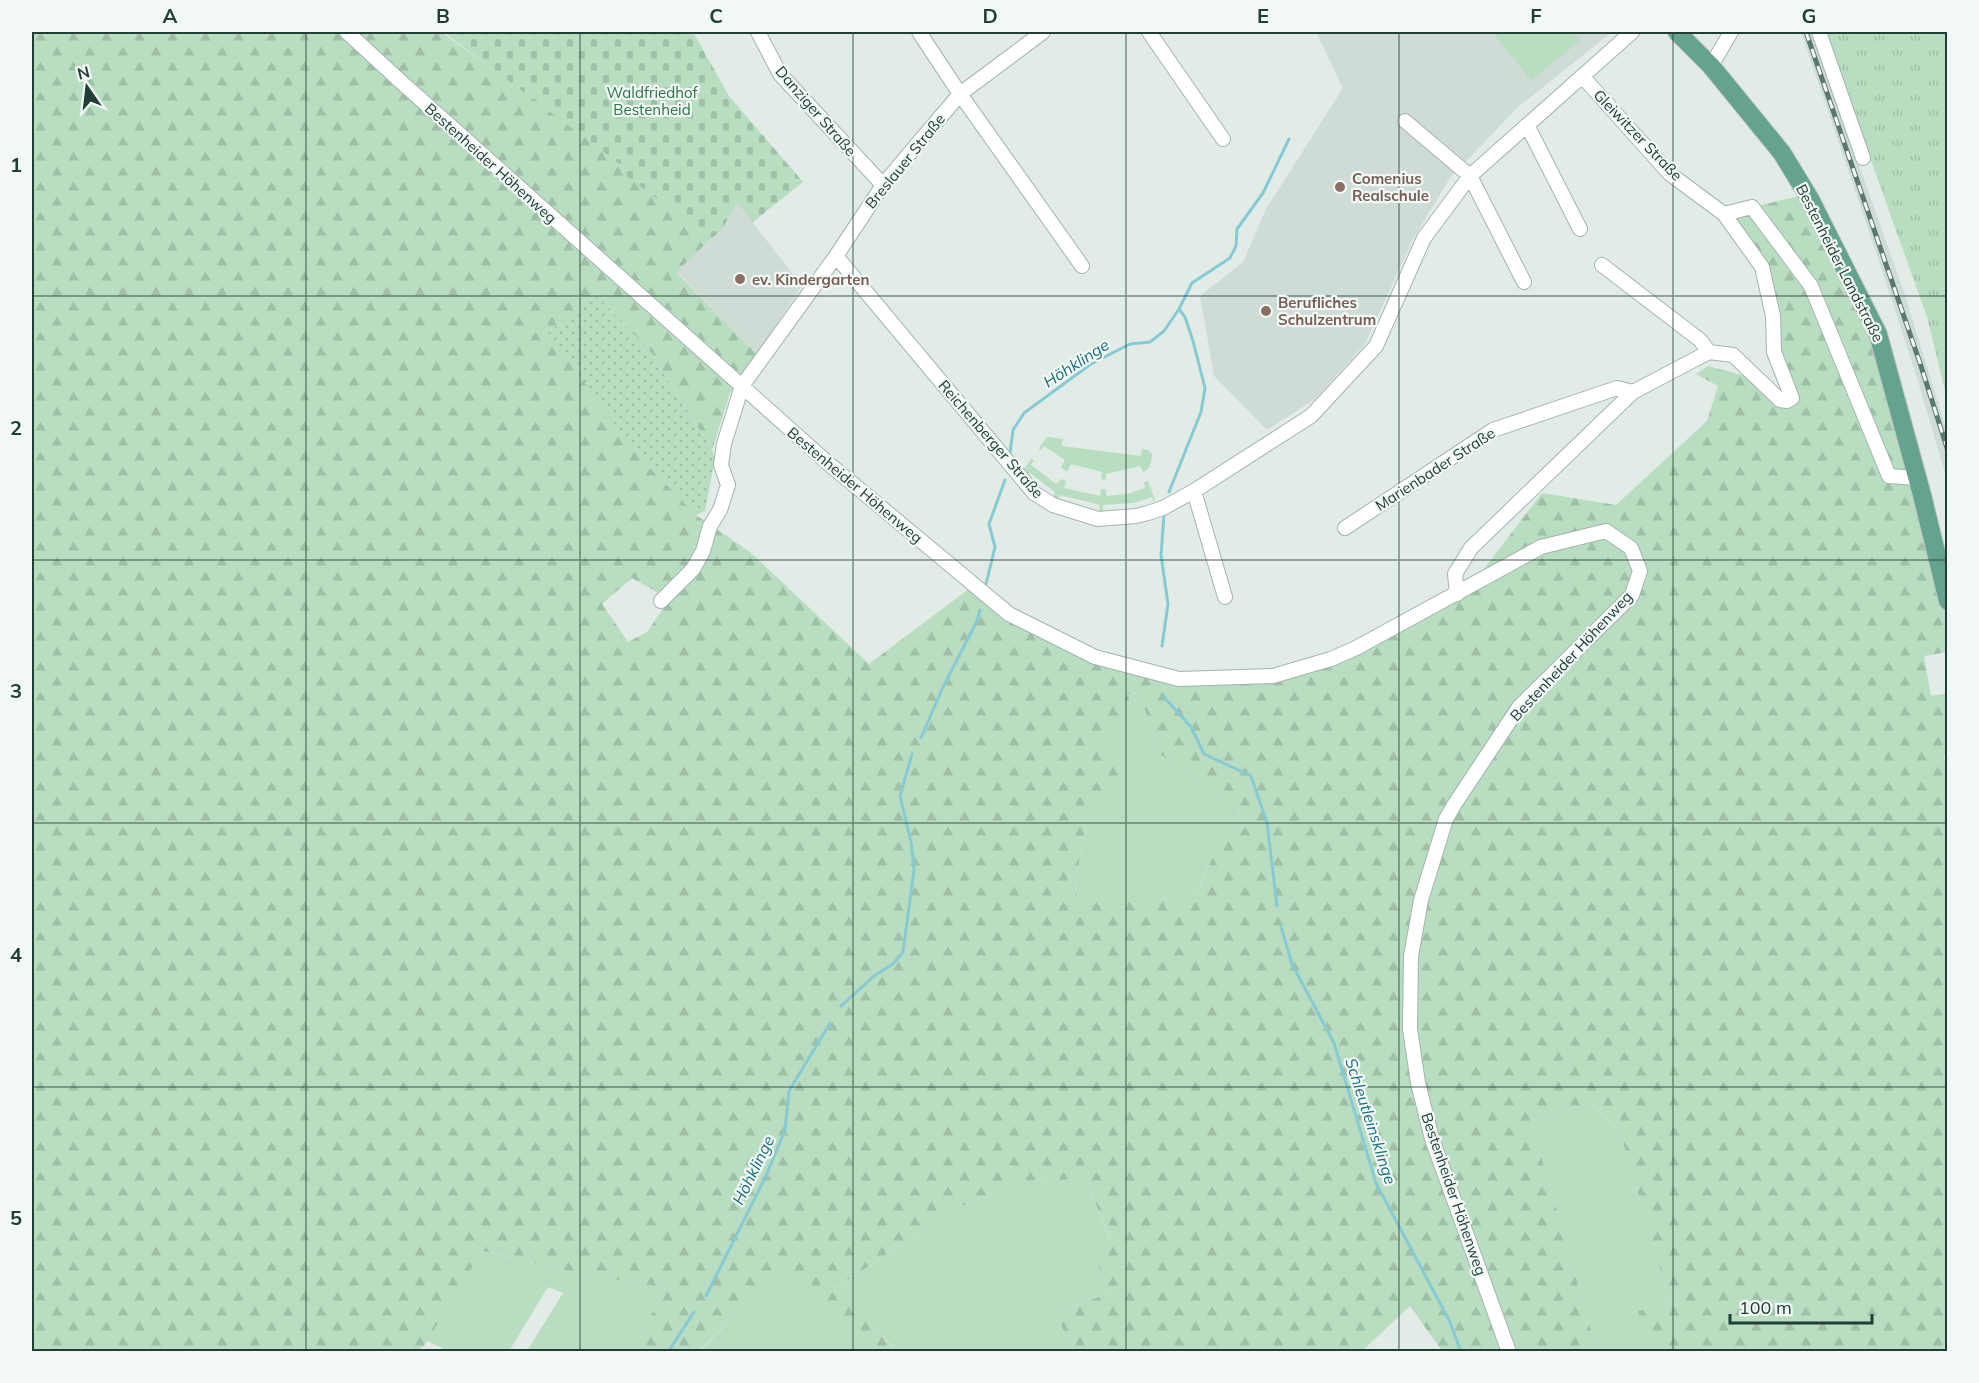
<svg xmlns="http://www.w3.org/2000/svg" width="1979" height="1383" viewBox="0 0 1979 1383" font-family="Mulish,sans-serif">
	<defs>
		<pattern id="forest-firs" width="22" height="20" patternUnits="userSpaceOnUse" patternTransform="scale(1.5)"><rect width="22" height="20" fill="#b9ddc1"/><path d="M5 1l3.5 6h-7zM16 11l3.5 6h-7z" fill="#9fbfa6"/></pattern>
		<pattern id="cemetery-stones" width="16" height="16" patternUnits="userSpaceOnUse" patternTransform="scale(1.5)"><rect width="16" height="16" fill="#b9ddc1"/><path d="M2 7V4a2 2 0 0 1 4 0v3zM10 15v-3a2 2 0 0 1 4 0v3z" fill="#9fbfa6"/></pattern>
		<pattern id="park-tufts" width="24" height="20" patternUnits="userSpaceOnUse" patternTransform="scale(1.5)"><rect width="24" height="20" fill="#b9ddc1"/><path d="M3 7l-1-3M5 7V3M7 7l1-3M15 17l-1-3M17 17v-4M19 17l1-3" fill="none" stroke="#9fbfa6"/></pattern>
		<pattern id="garden-dots" width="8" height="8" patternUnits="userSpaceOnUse" patternTransform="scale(1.5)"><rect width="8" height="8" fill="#b9ddc1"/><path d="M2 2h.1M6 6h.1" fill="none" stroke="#9fbfa6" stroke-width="1.8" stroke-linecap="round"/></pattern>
	</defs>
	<rect width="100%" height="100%" fill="#e1ece6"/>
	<path fill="#cfdcd5" d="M 1316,32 L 1612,32 L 1517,108 L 1450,178 L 1413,239 L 1365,344 L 1315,399 L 1267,430 L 1214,376 L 1200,296 L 1243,262 L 1266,209 L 1343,88 Z
		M 1801,32 L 1812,32 L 1905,295 L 1947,432 L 1947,480 L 1918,381 L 1879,261 Z
		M 737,202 L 802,286 L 757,354 L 676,271 L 721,231 Z"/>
	<path fill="#b9ddc1" d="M 1492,32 L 1572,32 L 1580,41 L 1531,80 Z
		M 1049,437 L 1063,439 L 1062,446 L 1141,456 L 1142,449 L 1148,450 L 1152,454 C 1151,463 1151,469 1143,472 L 1140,466 L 1106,474 L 1106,480 L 1101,479 L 1102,472 L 1071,464 L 1067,472 L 1061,467 L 1065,460 L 1044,446 L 1040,451 L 1039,448 L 1046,438 Z
		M 1031,459 L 1034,460 L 1031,465 L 1056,484 L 1061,479 L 1066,481 L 1064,488 L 1100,496 L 1101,489 L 1105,489 L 1107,496 L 1127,494 L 1145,488 L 1144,482 L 1148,481 L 1155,500 L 1154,503 L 1152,497 L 1134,503 L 1103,505 L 1103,512 L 1099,512 L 1100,505 L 1060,495 L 1057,501 L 1053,499 L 1055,492 L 1030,473 L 1025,477 L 1022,472 Z
		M 1139,693 L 1161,755 L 1240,810 L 1236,834 L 1217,848 L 1200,885 L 1199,892 L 1180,898 L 1078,900 C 1072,887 1087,811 1095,799 C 1102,790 1114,781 1122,773 L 1103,736 L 1132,715 L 1128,694 Z
		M 1591,1103 L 1620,1132 L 1670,1302 L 1639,1311 L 1650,1351 L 1597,1351 L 1531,1120 Z
		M 1085,1179 L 1111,1241 L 1091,1246 L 1109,1294 L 1055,1311 L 1072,1351 L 892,1351 L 894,1348 L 835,1289 L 959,1207 L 1024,1181 Z
		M 481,1251 L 583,1274 L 665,1288 L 636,1345 L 630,1351 L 527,1351 L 563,1293 L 548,1287 L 509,1351 L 448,1351 L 427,1341 Z
		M 785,1269 L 873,1351 L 698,1352 Z"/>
	<path fill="url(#forest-firs)" fill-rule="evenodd" d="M 32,32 L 441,32 L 562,119 L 624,167 L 622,172 L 711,239 L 676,272 L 757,354 L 730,393 L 712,450 L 650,351 L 594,293 L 548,333 L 696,515 L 750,552 L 869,664 L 974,585 L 1009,614 L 1095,657 L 1179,678 L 1273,676 L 1331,659 L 1470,587 L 1542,493 L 1616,505 L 1707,421 L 1718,386 L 1696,374 L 1708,366 L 1757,379 L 1787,402 L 1762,267 L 1724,214 L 1807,194 L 1878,334 L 1947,601 L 1947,652 L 1924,656 L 1931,696 L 1948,693 L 1947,754 L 1944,755 L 1948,792 L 1947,1351 L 1650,1351 L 1638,1311 L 1670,1302 L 1620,1132 L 1591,1103 L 1531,1120 L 1597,1351 L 1442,1351 L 1410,1306 L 1362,1351 L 1072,1351 L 1055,1311 L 1109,1294 L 1091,1246 L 1111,1240 L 1085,1179 L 1024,1181 L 959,1207 L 836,1288 L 894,1349 L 892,1351 L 873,1351 L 785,1270 L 698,1351 L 630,1351 L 636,1345 L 665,1288 L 583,1274 L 482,1251 L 424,1346 L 418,1351 L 32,1351 ZM 632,578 L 662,595 L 666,604 L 647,632 L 628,642 L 602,604 ZM 1139,693 L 1161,755 L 1240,810 L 1236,834 L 1217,848 L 1200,886 L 1199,892 L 1180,898 L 1078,899 C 1072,887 1087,811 1095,799 C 1102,790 1114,781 1123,773 L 1103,736 L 1126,725 L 1132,715 L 1128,694 Z"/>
	<path fill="url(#cemetery-stones)" d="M 443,32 L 693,32 L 729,96 L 803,182 L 753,222 L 737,203 L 721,231 L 711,239 L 621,172 L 624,167 Z"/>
	<path fill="url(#park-tufts)" d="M 1825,32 L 1947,32 L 1947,399 L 1927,317 Z"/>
	<path fill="url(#garden-dots)" d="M 594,293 L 650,351 L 712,450 L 715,458 L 705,511 L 696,515 L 641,459 L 548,333 Z"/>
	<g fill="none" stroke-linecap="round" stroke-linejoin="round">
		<path stroke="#88cad2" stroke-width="3" d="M 1010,453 L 1013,430 L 1024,413 L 1091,364 L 1130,344 L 1150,342 L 1164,331 L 1179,309 L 1192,283 L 1230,258 L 1236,246 L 1237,229 L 1263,193 L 1289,139
			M 1169,492 L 1201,412 L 1205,388 L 1193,341 L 1185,317 L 1179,309
			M 986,584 L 995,547 L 989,524 L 1005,480
			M 1162,646 L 1168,604 L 1161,555 L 1164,515
			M 1163,696 L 1191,727 L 1204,754 L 1251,776 L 1267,823 L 1277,906
			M 921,738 L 942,689 L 977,621 L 980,610
			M 1281,927 L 1292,964 L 1334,1043 L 1376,1183 L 1450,1322 L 1461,1352
			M 841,1006 L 874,976 L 893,964 L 903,952 L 914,870 L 911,842 L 900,796 L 912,754
			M 706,1296 L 765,1178 L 785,1130 L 789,1091 L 830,1023
			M 668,1352 L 694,1312"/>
		<g stroke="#a4b4ad" stroke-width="16">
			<path id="minor" d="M 347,32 L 399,80 L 829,464 L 1009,614 L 1095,657 L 1179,679 L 1273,676 L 1331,659 L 1356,648 L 1541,547 L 1606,531 L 1631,548 L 1640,571 L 1632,595 L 1519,707 L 1454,805 L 1446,819 L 1421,900 L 1411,956 L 1410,1029 L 1418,1083 L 1432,1139 L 1509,1352
				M 758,32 L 780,74 L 883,185
				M 919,32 L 960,94 L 1082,266
				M 1149,32 L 1223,139
				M 1819,32 L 1863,158
				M 1711,66 L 1731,32
				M 1582,76 L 1670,174 L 1724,214
				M 1405,121 L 1470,176 L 1524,282
				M 1527,125 L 1580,229
				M 836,256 L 1034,493 L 1053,505 L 1098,519 L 1136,516 L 1148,513 L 1163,508 L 1194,491 L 1311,416 L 1376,346 L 1424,238 L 1470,176 L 1632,32
				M 1602,265 L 1700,340 L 1709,352
				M 1194,491 L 1225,597
				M 1345,528 L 1493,430 L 1617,388 L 1633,392
				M 1457,594 L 1455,574 L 1471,548 L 1633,392 L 1709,352 L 1733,355 L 1780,400 L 1787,401 L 1792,398 L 1774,352 L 1773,316 L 1762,267 L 1724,214 L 1752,207 L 1811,286 L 1889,476 L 1917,478
				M 661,601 L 693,569 L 703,551 L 710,526 L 720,510 L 728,485 L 721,465 L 724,444 L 742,386 L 836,256 L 883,185 L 920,141 L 960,94 L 1043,32"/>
		</g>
		<g stroke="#c1c9c6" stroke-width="20">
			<path id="major" d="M 1677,32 L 1711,66 L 1782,153 L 1810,199 L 1878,334 L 1922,495 L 1948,601"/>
		</g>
		<use href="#minor" stroke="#fff" stroke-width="14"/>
		<use href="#major" stroke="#65a28f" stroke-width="18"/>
		<g stroke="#5b786f" stroke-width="5">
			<path id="rail" d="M 1806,32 L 1920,363 L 1948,451"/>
		</g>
		<use href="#rail" stroke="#f1f8f5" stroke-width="3" stroke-dasharray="9" stroke-linecap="butt"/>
	</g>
	<path fill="none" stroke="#213d34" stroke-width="1.5" stroke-opacity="0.55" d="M 306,32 L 306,1352M 580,32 L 580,1352M 853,32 L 853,1352M 1126,32 L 1126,1352M 1399,32 L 1399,1352M 1673,32 L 1673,1352M 32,296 L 1948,296M 32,560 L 1948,560M 32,823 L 1948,823M 32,1087 L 1948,1087"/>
	<g fill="#8d6e63" stroke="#f1f8f5" stroke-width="2">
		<circle cx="1340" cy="187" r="6"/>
		<circle cx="740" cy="279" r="6"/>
		<circle cx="1266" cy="311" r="6"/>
	</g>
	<g text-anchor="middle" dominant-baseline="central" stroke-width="4.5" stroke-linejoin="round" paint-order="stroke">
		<g font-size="15" fill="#2b7443" stroke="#f1f8f5">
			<text x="652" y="92">Waldfriedhof<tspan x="652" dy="17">Bestenheid</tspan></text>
		</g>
		<g font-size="15" fill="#213d34" stroke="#f1f8f5">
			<text transform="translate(816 111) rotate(49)">Danziger Straße</text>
			<text transform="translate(1638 135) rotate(46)">Gleiwitzer Straße</text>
			<text transform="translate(905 161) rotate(-51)">Breslauer Straße</text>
			<text transform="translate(491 163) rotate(42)">Bestenheider Höhenweg</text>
			<text transform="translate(1840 263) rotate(63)">Bestenheider Landstraße</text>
			<text transform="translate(991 439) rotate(49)">Reichenberger Straße</text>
			<text transform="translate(1435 469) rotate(-33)">Marienbader Straße</text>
			<text transform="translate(855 485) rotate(40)">Bestenheider Höhenweg</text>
			<text transform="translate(1571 656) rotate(-47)">Bestenheider Höhenweg</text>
			<text transform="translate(1454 1194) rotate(71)">Bestenheider Höhenweg</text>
		</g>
		<g font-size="15" font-weight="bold" fill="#785e54" stroke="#f1f8f5" text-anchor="start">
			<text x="1352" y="178">Comenius<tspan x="1352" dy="17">Realschule</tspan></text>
			<text x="752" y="279">ev. Kindergarten</text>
			<text x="1278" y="302">Berufliches<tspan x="1278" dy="17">Schulzentrum</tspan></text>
		</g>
		<g font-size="16" font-style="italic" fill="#1b6e79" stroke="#f1f8f5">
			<text transform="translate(1076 363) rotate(-33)">Höhklinge</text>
			<text transform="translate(1371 1121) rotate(72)">Schleutleinsklinge</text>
			<text transform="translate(753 1170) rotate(-64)">Höhklinge</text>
		</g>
	</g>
	<rect width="1979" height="1383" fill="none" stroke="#f1f8f5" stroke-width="66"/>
	<g transform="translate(87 87) rotate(346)" stroke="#f1f8f5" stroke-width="4.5" paint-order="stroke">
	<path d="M0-4.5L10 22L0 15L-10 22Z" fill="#213d34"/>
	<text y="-9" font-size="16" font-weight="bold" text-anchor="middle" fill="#213d34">N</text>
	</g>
	<path d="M1730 1314v9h142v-9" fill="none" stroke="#213d34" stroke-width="3"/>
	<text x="1739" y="1314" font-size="18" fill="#213d34" stroke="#f1f8f5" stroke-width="4.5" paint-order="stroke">100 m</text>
	<rect x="33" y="33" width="1913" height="1317" fill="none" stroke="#213d34" stroke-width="2"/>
	<g font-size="20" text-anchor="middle" font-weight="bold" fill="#213d34">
		<text x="170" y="23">A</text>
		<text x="443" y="23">B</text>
		<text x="716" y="23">C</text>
		<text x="990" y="23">D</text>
		<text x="1263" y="23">E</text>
		<text x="1536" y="23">F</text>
		<text x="1809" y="23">G</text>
		<text x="16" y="172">1</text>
		<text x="16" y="435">2</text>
		<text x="16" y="698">3</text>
		<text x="16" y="962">4</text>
		<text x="16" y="1225">5</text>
	</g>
</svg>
